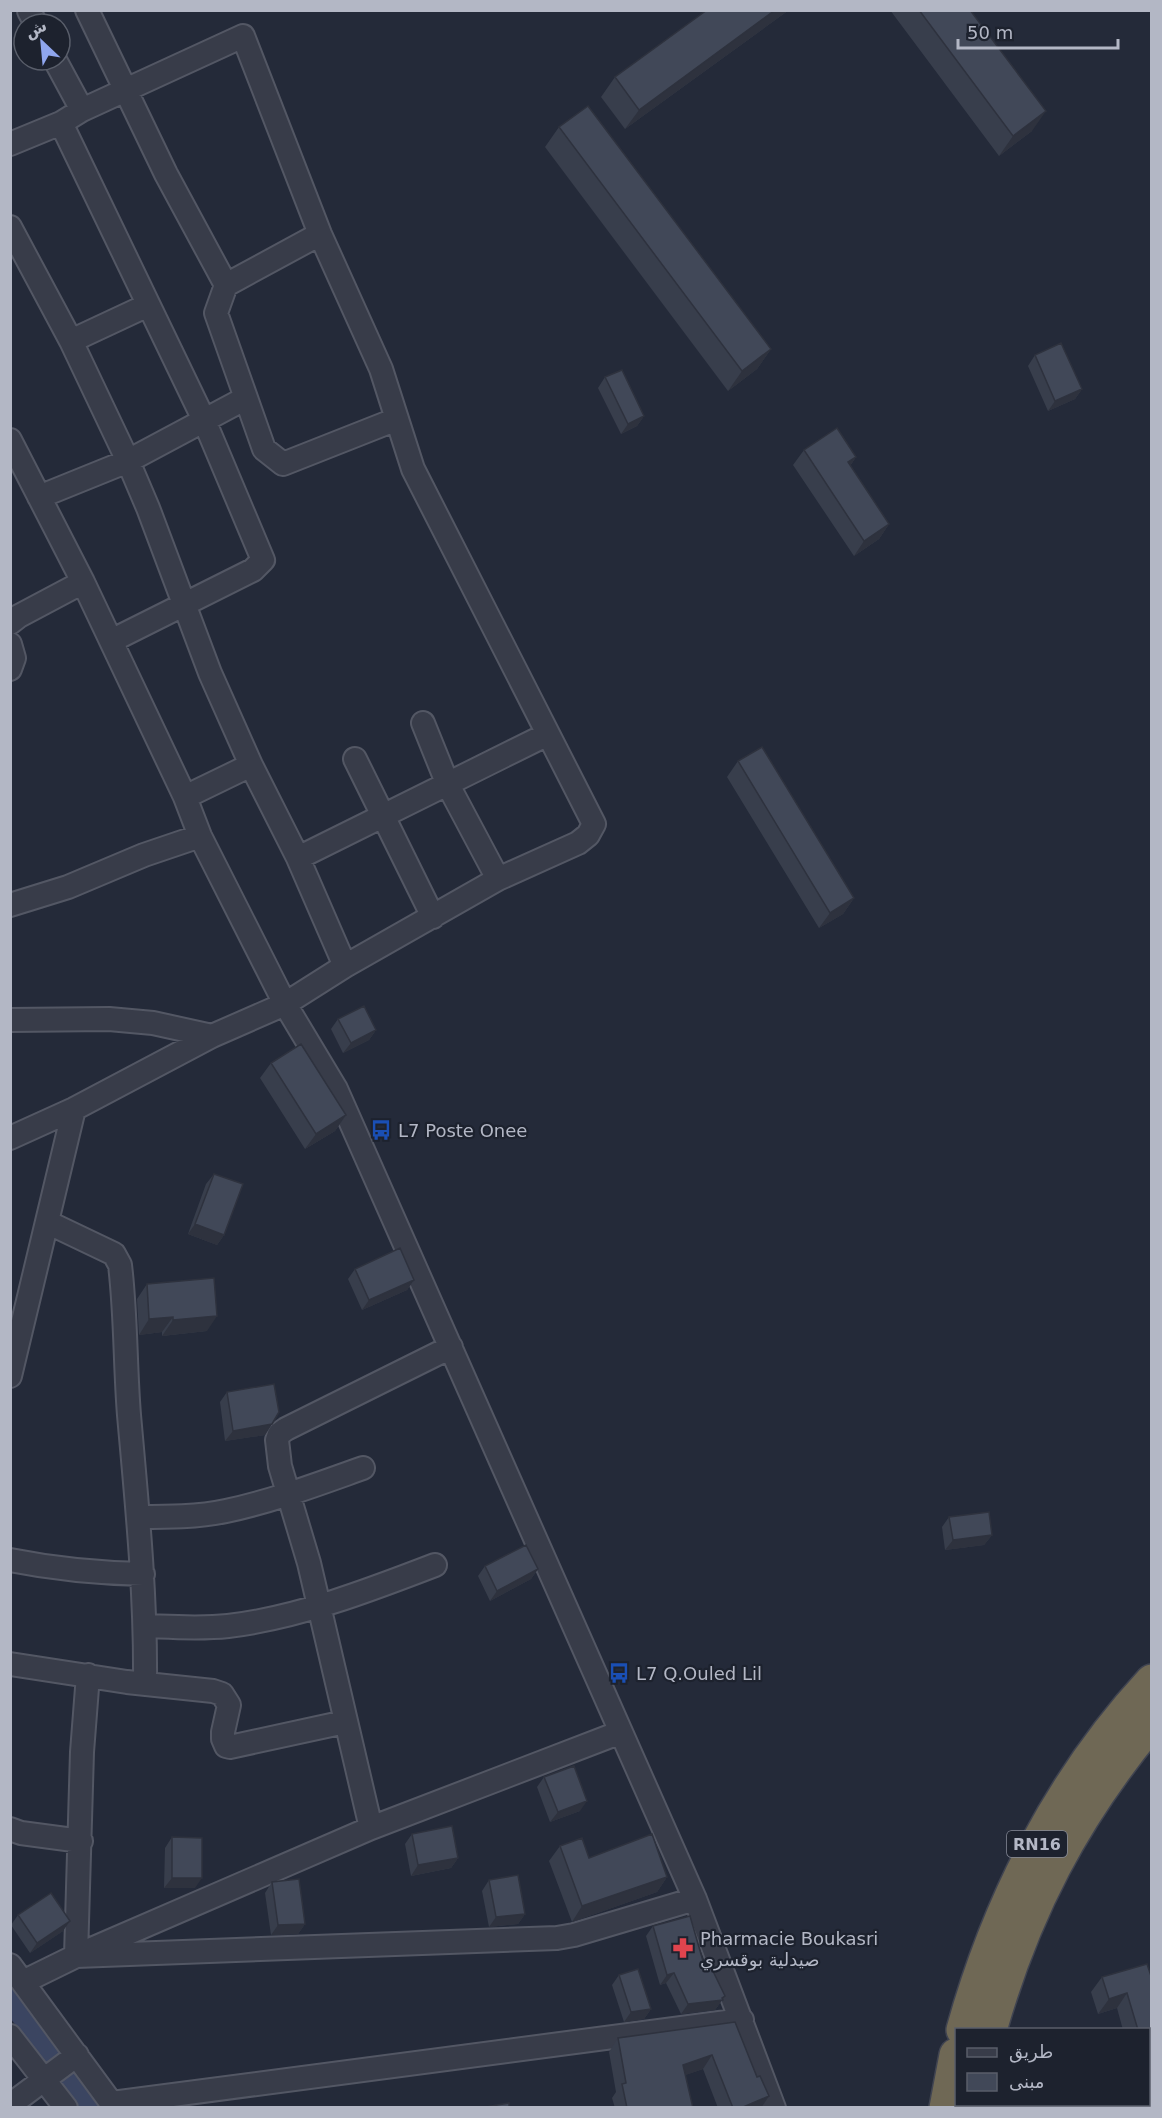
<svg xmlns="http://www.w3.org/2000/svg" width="1162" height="2118" viewBox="0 0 1162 2118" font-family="'DejaVu Sans','Noto Naskh Arabic',sans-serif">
	<rect width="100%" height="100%" fill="#242a39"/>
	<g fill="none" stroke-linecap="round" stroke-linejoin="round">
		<path stroke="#3b4561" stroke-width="22" d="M 10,2000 L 94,2108"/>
		<g stroke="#535764" stroke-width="26">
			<path id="street" d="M 87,10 L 166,174 L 226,285
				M 29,11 L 36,24
				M 55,60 L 82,110
				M 61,123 L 204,420 L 263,560 L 253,570 L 111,641
				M 10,144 L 61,123 L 82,110 L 243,36 L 320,234 L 381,369 L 413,469 L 594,824 L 588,835 L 578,843 L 498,879 L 345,966 L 285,1004 L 212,1036 L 74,1109 L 10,1138
				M 10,227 L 71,341 L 128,461 L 148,508 L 210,673 L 251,765 L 298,858 L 345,966
				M 320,234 L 226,285 L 216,313 L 264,449 L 283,464 L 397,419
				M 71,341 L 148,305
				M 10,440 L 83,582 L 185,797 L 200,836 L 285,1004 L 336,1089 L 695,1899 L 774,2108
				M 39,497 L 128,461 L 246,398
				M 10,623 L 19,616 L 83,582
				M 10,644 L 14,658 L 10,669
				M 423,723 L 448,785 L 498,879
				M 355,759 L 433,917
				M 185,797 L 251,765
				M 298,858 L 548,734
				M 10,905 L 68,887 L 144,855 L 200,836
				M 10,1020 L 109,1019 L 153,1023 L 212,1036
				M 47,1222 L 114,1254 L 120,1265 C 126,1314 125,1365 129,1415 C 137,1505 146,1594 145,1684
				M 10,1376 L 74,1109
				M 138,1517 C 167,1517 198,1517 226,1511 C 273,1501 318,1484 363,1468
				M 10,1560 C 55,1569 98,1573 143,1574
				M 145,1626 C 173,1627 200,1629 228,1626 C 297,1618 370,1590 435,1565
				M 10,1664 L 127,1682 L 213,1691 L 222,1694 L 229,1705 L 223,1732 L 223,1739 L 226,1746 L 230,1747 L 345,1722
				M 371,1828 L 309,1563 L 280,1466 L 277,1440 L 279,1434 L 286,1429 L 451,1347
				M 10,1829 L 21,1833 L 81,1841
				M 87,1951 L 371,1828 L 621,1732
				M 76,1956 L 557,1938 L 574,1935 L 695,1899
				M 10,1965 L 115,2108
				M 23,1982 L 76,1956 L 82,1752 L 88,1675
				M 10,2036 L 66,2108
				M 112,2103 L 742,2020
				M 10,2105 L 77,2055"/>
		</g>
		<g stroke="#404451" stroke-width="36">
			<path id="highway" d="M 963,2030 C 999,1901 1061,1779 1152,1681
				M 990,2030 C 1024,1911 1073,1817 1152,1722
				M 946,2108 L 956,2055
				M 973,2108 L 973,2104"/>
		</g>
		<use href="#street" stroke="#383c49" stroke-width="22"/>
		<use href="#highway" stroke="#6f6855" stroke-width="33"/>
	</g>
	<path fill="#383e4c" d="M 789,10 L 625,129 L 601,97 L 615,77 Z
		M 890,10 L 970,10 L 1032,131 L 999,156 Z
		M 559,127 L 771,349 L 757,369 L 728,391 L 545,147 Z
		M 1035,355 L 1082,389 L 1075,399 L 1048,411 L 1028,366 Z
		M 605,377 L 644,416 L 637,426 L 621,434 L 598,388 Z
		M 804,450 L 856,457 L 850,466 L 889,524 L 879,539 L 854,556 L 793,465 Z
		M 738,761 L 854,898 L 843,914 L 819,928 L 727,777 Z
		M 338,1019 L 376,1030 L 369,1040 L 343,1053 L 331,1029 Z
		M 271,1063 L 346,1115 L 335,1131 L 305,1149 L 260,1078 Z
		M 214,1174 L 224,1235 L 217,1245 L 188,1234 L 206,1184 Z
		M 355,1269 L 414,1280 L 407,1290 L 362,1310 L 348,1279 Z
		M 147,1284 L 207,1331 L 162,1336 L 162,1332 L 139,1335 L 137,1299 Z
		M 227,1392 L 272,1424 L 265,1435 L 225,1441 L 220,1402 Z
		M 949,1517 L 992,1535 L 984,1545 L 945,1550 L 942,1527 Z
		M 485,1566 L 538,1569 L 531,1579 L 490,1601 L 478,1576 Z
		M 544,1777 L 580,1811 L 550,1822 L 537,1787 Z
		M 412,1834 L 458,1858 L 451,1868 L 411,1876 L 405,1844 Z
		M 172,1837 L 195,1888 L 164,1888 L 165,1848 Z
		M 560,1846 L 589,1858 L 667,1877 L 657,1892 L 572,1922 L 549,1861 Z
		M 489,1880 L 525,1914 L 518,1924 L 489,1927 L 482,1891 Z
		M 272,1882 L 305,1924 L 298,1934 L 271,1935 L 265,1893 Z
		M 18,1915 L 63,1931 L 30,1953 L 11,1925 Z
		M 653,1926 L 705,1968 L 725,1996 L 715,2010 L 681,2014 L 666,1983 L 660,1985 L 646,1936 Z
		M 619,1975 L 651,2009 L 644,2019 L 624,2022 L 612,1985 Z
		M 1102,1977 L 1152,1979 L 1152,2077 L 1149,2077 L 1149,2030 L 1123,2030 L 1117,2008 L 1098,2014 L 1091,1992 Z
		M 735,2022 L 757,2077 L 769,2096 L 761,2108 L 718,2108 L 703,2069 L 685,2075 L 693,2108 L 615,2108 L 612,2098 L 616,2092 L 609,2052 L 618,2038 Z"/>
	<path fill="#2e323e" d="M 775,10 L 789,10 L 625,129 L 639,110 Z
		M 1046,111 L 1032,131 L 999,156 L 1013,136 Z
		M 771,349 L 757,369 L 728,391 L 742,371 Z
		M 1082,389 L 1075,399 L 1048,411 L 1055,401 Z
		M 644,416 L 637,426 L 621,434 L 628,424 Z
		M 856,457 L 846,472 L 848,462 Z
		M 889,524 L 879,539 L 854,556 L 864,541 Z
		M 854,898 L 843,914 L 819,928 L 830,913 Z
		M 376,1030 L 369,1040 L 343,1053 L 351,1043 Z
		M 346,1115 L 335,1131 L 305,1149 L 316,1134 Z
		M 195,1224 L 224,1235 L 217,1245 L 188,1234 Z
		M 414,1280 L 407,1290 L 362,1310 L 369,1300 Z
		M 217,1316 L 207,1331 L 162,1336 L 173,1320 Z
		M 173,1317 L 162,1332 L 139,1335 L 149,1319 Z
		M 272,1424 L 265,1435 L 225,1441 L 233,1431 Z
		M 992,1535 L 984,1545 L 945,1550 L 953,1540 Z
		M 538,1569 L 531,1579 L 490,1601 L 497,1591 Z
		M 587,1801 L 580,1811 L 550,1822 L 558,1812 Z
		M 458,1858 L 451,1868 L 411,1876 L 418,1865 Z
		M 667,1877 L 657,1892 L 572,1922 L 582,1906 Z
		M 172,1878 L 202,1878 L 195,1888 L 164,1888 Z
		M 525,1914 L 518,1924 L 489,1927 L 496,1917 Z
		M 70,1921 L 63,1931 L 30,1953 L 37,1943 Z
		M 305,1924 L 298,1934 L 271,1935 L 278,1925 Z
		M 674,1973 L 666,1983 L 660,1985 L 667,1975 Z
		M 1127,1993 L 1117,2008 L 1098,2014 L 1109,1999 Z
		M 725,1996 L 715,2010 L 681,2014 L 688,2004 Z
		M 651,2009 L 644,2019 L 624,2022 L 631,2012 Z
		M 712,2055 L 703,2069 L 674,2079 L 683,2065 Z
		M 1152,2064 L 1152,2077 L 1149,2077 L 1149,2065 Z
		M 769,2096 L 761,2108 L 741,2108 Z"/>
	<path fill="#414858" stroke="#2e323e" stroke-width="1.5" d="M 707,10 L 775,10 L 639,110 L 615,77 Z
		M 919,10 L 970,10 L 1046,111 L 1013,136 Z
		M 588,106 L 771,349 L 742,371 L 559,127 Z
		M 1061,343 L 1082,389 L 1055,401 L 1035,355 Z
		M 622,370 L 644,416 L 628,424 L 605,377 Z
		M 837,428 L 856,457 L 848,462 L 889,524 L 864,541 L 804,450 Z
		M 762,747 L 854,898 L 830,913 L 738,761 Z
		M 364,1006 L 376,1030 L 351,1043 L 338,1019 Z
		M 301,1044 L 346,1115 L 316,1134 L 271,1063 Z
		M 214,1174 L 243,1184 L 224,1235 L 195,1224 Z
		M 400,1248 L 414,1280 L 369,1300 L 355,1269 Z
		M 214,1278 L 217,1316 L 173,1320 L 173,1317 L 149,1319 L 147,1284 Z
		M 274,1384 L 279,1412 L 272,1424 L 233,1431 L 227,1392 Z
		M 989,1512 L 992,1535 L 953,1540 L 949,1517 Z
		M 526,1545 L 538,1569 L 497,1591 L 485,1566 Z
		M 574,1766 L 587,1801 L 558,1812 L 544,1777 Z
		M 452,1826 L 458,1858 L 418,1865 L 412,1834 Z
		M 652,1834 L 667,1877 L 582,1906 L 560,1846 L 582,1838 L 589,1858 Z
		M 172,1837 L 202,1838 L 202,1878 L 172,1878 Z
		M 518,1875 L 525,1914 L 496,1917 L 489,1880 Z
		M 299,1879 L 305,1924 L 278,1925 L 272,1882 Z
		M 51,1893 L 70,1921 L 37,1943 L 18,1915 Z
		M 690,1916 L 705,1968 L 710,1965 L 725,1996 L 722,1998 L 723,2000 L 688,2004 L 674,1973 L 667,1975 L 653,1926 Z
		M 1147,1964 L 1152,1979 L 1152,2064 L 1149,2065 L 1149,2030 L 1138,2030 L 1127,1993 L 1109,1999 L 1102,1977 Z
		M 638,1969 L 651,2009 L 631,2012 L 619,1975 Z
		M 735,2022 L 757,2077 L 760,2076 L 769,2096 L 741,2108 L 733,2108 L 712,2055 L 683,2065 L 693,2108 L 627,2108 L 622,2084 L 626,2083 L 618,2038 Z
		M 509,2103 L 509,2108 L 480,2108 Z"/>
	<defs>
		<g id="bus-bare" transform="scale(1.62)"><path d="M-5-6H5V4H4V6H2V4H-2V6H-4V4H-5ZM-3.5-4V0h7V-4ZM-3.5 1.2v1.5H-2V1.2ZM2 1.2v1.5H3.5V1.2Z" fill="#1a4fb4" stroke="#1d222e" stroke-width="2.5" paint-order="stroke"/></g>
		<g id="pharmacy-bare" transform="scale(1.62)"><path d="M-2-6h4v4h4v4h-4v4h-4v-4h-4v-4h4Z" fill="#e0444e" stroke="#1d222e" stroke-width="2.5" paint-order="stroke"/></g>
	</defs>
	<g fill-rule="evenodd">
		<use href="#bus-bare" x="381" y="1130"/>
		<use href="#bus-bare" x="619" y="1673"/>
		<use href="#pharmacy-bare" x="683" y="1948"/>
	</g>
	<g text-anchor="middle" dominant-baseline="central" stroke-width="4.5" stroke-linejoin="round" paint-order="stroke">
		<rect fill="#1d222e" stroke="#868a98" stroke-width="1.5" x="1007" y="1831" width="60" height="26" rx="4.5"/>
		<g font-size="16" font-weight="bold" fill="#b3b7c5">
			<text x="1037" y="1844">RN16</text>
		</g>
		<g font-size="18" fill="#b3b7c5" stroke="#1d222e" text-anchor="start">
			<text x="398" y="1130">L7 Poste Onee</text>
			<text x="636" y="1673">L7 Q.Ouled Lil</text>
			<text x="700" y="1938">Pharmacie Boukasri<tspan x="700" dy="21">صيدلية بوقسري</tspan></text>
		</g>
	</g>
	<rect width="1162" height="2118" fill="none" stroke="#b3b7c5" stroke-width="24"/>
	<rect x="955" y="2028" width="195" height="78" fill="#1d222e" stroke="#595e6a" stroke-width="1.5"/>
	<rect x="967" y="2048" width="30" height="9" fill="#383c49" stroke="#595e6a" stroke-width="1.5"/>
	<text x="1009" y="2058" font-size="18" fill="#b3b7c5">طريق</text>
	<rect x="967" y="2073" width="30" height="18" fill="#414858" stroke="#595e6a" stroke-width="1.5"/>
	<text x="1009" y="2088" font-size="18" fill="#b3b7c5">مبنى</text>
	<g transform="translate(42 42) rotate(334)"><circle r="28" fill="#1d222e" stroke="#595e6a" stroke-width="1.5"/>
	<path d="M0-4.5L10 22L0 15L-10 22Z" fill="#8fa6ee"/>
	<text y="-9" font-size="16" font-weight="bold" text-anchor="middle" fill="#b3b7c5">ش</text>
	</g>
	<path d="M958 39v9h160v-9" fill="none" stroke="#b3b7c5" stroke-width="3"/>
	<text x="967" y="39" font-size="18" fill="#b3b7c5" stroke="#1d222e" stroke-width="4.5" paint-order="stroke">50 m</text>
</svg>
